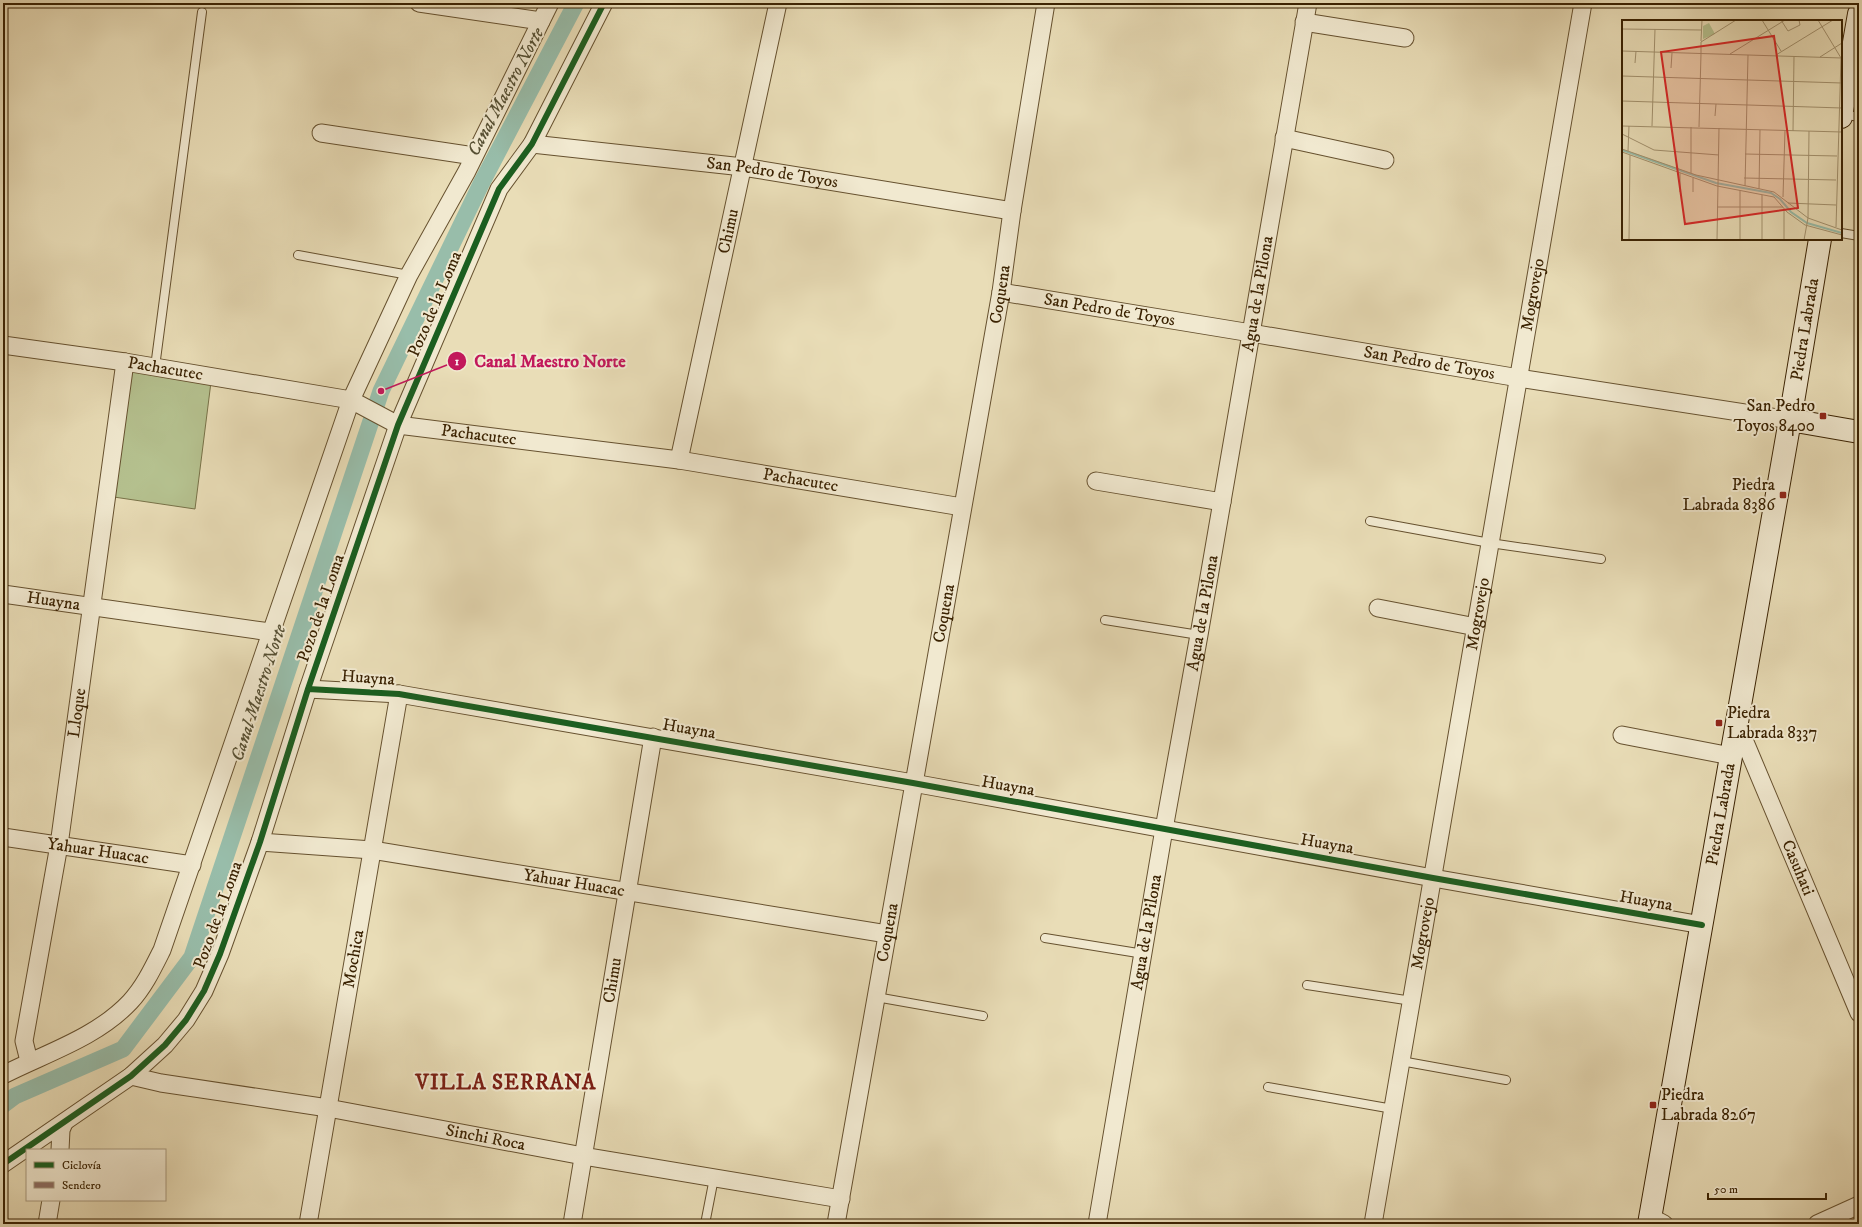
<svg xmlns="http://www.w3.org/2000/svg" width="1862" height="1227" viewBox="0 0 1862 1227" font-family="'IM FELL DW Pica',serif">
	<rect width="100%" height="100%" fill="#e9ddb7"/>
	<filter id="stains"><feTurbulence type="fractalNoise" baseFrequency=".005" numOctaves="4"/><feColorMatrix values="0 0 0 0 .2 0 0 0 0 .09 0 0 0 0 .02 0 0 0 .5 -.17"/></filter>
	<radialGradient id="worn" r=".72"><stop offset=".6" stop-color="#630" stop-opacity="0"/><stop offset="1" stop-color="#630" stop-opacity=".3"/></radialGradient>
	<path fill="#b5c18f" stroke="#787248" d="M 124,368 L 211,382 L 195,509 L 107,496 Z"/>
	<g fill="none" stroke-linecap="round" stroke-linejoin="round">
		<path stroke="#98bdaa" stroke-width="17" d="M 3,1105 L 15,1096 L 123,1049 L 192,957 L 381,391 L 481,184 L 576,3"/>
		<g stroke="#66512f" stroke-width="10">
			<path id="service" d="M 1842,114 L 1859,117
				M 1841,233 L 1859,236
				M 298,255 L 409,275
				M 155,367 L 202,12
				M 1370,521 L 1490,543 L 1601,559
				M 1105,620 L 1199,635
				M 1045,938 L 1144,954
				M 1307,985 L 1412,1001
				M 876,997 L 983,1016
				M 1401,1061 L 1506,1080
				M 1268,1087 L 1393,1109
				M 705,1224 L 714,1178"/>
		</g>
		<g stroke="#66512f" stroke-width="19">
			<g id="minor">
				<path d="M 419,3 L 541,21"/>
				<path d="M 1304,22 L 1405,38"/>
				<path d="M 321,133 L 474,156"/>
				<path d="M 1284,138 L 1385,160"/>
				<path id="s1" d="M 532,144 L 743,167 L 1012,211"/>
				<path id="s2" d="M 1001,292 L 1251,333 L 1519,378 L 1790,420"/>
				<path id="s3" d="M 3,345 L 125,362 L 351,400 L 398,425 L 679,460 L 962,507"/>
				<path id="s4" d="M 679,460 L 778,3"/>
				<path d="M 1096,481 L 1222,502"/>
				<path id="s5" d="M 3,594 L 270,632"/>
				<path d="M 1378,608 L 1476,627"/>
				<path d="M 308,689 L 399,694 L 913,783 L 1433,878 L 1702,925"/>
				<path id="s6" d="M 1737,723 L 1859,1013"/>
				<path d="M 1622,735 L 1731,756"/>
				<path id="s7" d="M 3,837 L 192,865"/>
				<path id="s8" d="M 260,842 L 372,850 L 887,934"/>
				<path id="s9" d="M 29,1061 L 24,1041 L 59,845 L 125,362"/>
				<path d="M 3,1075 C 46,1053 96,1038 130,1002 C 144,987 153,968 162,950 L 351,400 L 409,275 L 467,171 L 550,3"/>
				<path id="s10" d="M 131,1076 L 161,1083 L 328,1108 L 583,1156 L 841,1199"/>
				<path d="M 60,1150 L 61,1130 L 64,1123"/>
				<path d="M 3,1164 L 131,1076 L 165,1045 L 186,1020 L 204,991 L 220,954 L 260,842 L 308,689 L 398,425 L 499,189 L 532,144 L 604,3"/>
				<path d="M 1651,1217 L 1664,1224"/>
				<path d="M 47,1224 L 51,1200"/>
				<path id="s11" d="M 308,1224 L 399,694"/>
				<path id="s12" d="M 572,1224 L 653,737"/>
				<path id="s13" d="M 836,1224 L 1001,292 L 1012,211 L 1046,3"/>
				<path id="s14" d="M 1097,1224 L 1164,829 L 1199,635 L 1308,3"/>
				<path id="s15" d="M 1373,1224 L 1583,3"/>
				<path d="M 1817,1224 L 1859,1205"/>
			</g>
		</g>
		<g stroke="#3a2202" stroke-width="24">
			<g id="secondary">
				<path d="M 1841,117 L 1859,14"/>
				<path d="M 1790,420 L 1859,432"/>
				<path id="s16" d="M 1649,1224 L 1790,420 L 1820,239"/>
			</g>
		</g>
		<use href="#service" stroke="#f1e9d0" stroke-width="8"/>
		<use href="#minor" stroke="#f1e9d0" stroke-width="17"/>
		<use href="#secondary" stroke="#f1e9d0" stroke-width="22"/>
		<path stroke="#8d6e63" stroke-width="5" stroke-dasharray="10 5" stroke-linecap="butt" d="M 1841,114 L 1842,114"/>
		<g stroke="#f1e9d0" stroke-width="8">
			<path id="cycleway" d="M 308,689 L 399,694 L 913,783 L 1433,878 L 1702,925
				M 3,1164 L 131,1076 L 165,1045 L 186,1020 L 204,991 L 220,954 L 260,842 L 308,689 L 398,425 L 499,189 L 532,144 L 604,3"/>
		</g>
		<use href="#cycleway" stroke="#1b5e20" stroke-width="6"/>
	</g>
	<g fill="#8f2418" stroke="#f1e9d0" stroke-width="1.5">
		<rect x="1819" y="412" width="8" height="8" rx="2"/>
		<rect x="1779" y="491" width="8" height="8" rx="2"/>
		<rect x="1715" y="719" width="8" height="8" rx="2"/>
		<rect x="1649" y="1101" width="8" height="8" rx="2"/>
	</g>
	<g text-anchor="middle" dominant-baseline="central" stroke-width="4" stroke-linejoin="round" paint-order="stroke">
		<g font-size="17" fill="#3a2202" stroke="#f1e9d0">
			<text stroke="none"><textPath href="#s1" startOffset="242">San Pedro de Toyos</textPath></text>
			<text stroke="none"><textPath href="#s4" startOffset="234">Chimu</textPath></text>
			<text stroke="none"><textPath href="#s14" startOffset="944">Agua de la Pilona</textPath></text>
			<text stroke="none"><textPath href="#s15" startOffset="943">Mogrovejo</textPath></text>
			<text stroke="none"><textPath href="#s13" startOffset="944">Coquena</textPath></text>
			<text transform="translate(435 304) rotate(-67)">Pozo de la Loma</text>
			<text stroke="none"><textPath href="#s2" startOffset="110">San Pedro de Toyos</textPath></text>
			<text stroke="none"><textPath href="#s16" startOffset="908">Piedra Labrada</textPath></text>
			<text stroke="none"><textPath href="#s2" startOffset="434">San Pedro de Toyos</textPath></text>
			<text stroke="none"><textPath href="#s3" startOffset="164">Pachacutec</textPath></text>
			<text stroke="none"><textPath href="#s3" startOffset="487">Pachacutec</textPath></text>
			<text stroke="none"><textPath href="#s3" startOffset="812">Pachacutec</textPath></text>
			<text stroke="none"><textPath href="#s5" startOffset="51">Huayna</textPath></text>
			<text transform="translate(321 608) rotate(-71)">Pozo de la Loma</text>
			<text stroke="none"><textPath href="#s14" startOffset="620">Agua de la Pilona</textPath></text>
			<text stroke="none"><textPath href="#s13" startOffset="620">Coquena</textPath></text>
			<text stroke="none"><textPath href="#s15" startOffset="619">Mogrovejo</textPath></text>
			<text transform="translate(368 678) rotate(4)">Huayna</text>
			<text stroke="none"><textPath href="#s9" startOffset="353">Lloque</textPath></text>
			<text transform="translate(689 729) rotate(10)">Huayna</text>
			<text transform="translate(1008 786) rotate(10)">Huayna</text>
			<text stroke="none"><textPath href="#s16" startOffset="416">Piedra Labrada</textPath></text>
			<text transform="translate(1327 844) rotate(10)">Huayna</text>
			<text stroke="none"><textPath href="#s7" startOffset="96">Yahuar Huacac</textPath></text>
			<text stroke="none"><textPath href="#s6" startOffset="157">Casuhati</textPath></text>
			<text stroke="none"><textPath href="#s8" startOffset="317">Yahuar Huacac</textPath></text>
			<text transform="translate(1646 901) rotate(10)">Huayna</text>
			<text transform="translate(218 915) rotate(-70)">Pozo de la Loma</text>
			<text stroke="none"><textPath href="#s13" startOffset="296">Coquena</textPath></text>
			<text stroke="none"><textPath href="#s14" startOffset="296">Agua de la Pilona</textPath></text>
			<text stroke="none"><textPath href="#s15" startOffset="295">Mogrovejo</textPath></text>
			<text stroke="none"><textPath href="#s11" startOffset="269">Mochica</textPath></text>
			<text stroke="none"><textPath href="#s12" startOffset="247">Chimu</textPath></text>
			<text stroke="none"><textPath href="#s10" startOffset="360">Sinchi Roca</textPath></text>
		</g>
		<g font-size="17" fill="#3a2202" stroke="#f1e9d0" text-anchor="end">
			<text x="1815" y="406">San Pedro<tspan x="1815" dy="20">Toyos 8400</tspan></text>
			<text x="1775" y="485">Piedra<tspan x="1775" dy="20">Labrada 8386</tspan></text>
			<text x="1727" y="713" text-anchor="start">Piedra<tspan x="1727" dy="20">Labrada 8337</tspan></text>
			<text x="1661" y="1095" text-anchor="start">Piedra<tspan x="1661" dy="20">Labrada 8267</tspan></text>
		</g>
		<g font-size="18" font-style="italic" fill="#565034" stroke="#f1e9d0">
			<text transform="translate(506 92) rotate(-62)">Canal Maestro Norte</text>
			<text transform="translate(259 693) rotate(-72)">Canal Maestro Norte</text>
		</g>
		<g font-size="21" font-weight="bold" letter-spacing="1" fill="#7a1f14" stroke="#f1e9d0">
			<text x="506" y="1083">VILLA SERRANA</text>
		</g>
	</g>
	<g transform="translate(1622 20)">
		<rect width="220" height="220" fill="#e9ddb7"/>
		<path d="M 87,3 L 93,14 L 81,19 L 81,6 Z" fill="#b5c18f"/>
		<path fill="none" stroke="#98bdaa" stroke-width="2" d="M 0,130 L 94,163 L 149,173 L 158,179 L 169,192 L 185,203 L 220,213"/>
		<path fill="none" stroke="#a3926f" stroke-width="1" d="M 140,0 L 159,31M 159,0 L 166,11 L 178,5 L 177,0M 196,0 L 219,38 L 214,207M 0,9 L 79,10M 79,21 L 80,0M 0,31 L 220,38M 79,33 L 79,22 L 114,0M 108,34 L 163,0M 154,35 L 211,0M 198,37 L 220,23M 13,43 L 14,31M 49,48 L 50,33M 0,56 L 220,63M 0,81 L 220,88M 93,96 L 94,84M 0,106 L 220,112M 30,106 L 33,9M 69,107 L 69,153M 77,107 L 79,34M 171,111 L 172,36M 0,114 L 32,130 L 97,135M 0,129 L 74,155 L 152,172 L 186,198 L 220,210M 6,131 L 7,106M 0,132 L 95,166 L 152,177 L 165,192 L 183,205 L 220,215M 123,134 L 215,136M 122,158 L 214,160M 123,166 L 126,35M 137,169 L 138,110M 58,172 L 58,153M 71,172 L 71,158M 161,177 L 163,110M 166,183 L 214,185M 95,187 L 161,187M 7,220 L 8,135M 95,220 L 97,108M 118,220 L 118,170M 140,220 L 140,175M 162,220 L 162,190M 182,220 L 186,198 L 187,111"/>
		<path fill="#d62828" fill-opacity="0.15" stroke="#d62828" stroke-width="2" d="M 152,16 L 176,188 L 63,204 L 39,32 Z"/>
		<rect width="220" height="220" fill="none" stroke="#3a2202" stroke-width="2"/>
	</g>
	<path fill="none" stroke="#c2185b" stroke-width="1.5" d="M381 391L457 361"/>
	<g fill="#c2185b" stroke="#f1e9d0" stroke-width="1.5">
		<circle cx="381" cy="391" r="4"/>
		<circle cx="457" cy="361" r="10"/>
	</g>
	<g font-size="12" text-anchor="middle" font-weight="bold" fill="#fff">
		<text x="457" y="365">1</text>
	</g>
	<g font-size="18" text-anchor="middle" font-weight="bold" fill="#c2185b" stroke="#f1e9d0" stroke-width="4" stroke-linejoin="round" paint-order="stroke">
		<text x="550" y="367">Canal Maestro Norte</text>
	</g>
	<rect width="1862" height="1227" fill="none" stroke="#e9ddb7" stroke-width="16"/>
	<rect x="4" y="4" width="1854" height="1219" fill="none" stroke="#3a2202" stroke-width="2"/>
	<rect x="8" y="8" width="1846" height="1211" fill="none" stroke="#3a2202"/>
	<rect x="26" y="1149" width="140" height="52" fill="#f1e9d0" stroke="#a8997e"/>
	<rect x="34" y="1162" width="20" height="6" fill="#1b5e20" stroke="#a8997e"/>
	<text x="62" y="1169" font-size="12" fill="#3a2202">Ciclovía</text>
	<rect x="34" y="1182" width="20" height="6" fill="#8d6e63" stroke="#a8997e"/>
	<text x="62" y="1189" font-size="12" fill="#3a2202">Sendero</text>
	<path d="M1708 1193v6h118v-6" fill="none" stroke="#3a2202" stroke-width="2"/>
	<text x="1714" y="1193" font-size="12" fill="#3a2202" stroke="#f1e9d0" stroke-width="3" paint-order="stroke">50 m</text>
	<rect width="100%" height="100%" filter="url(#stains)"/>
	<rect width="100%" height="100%" fill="url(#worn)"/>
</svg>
